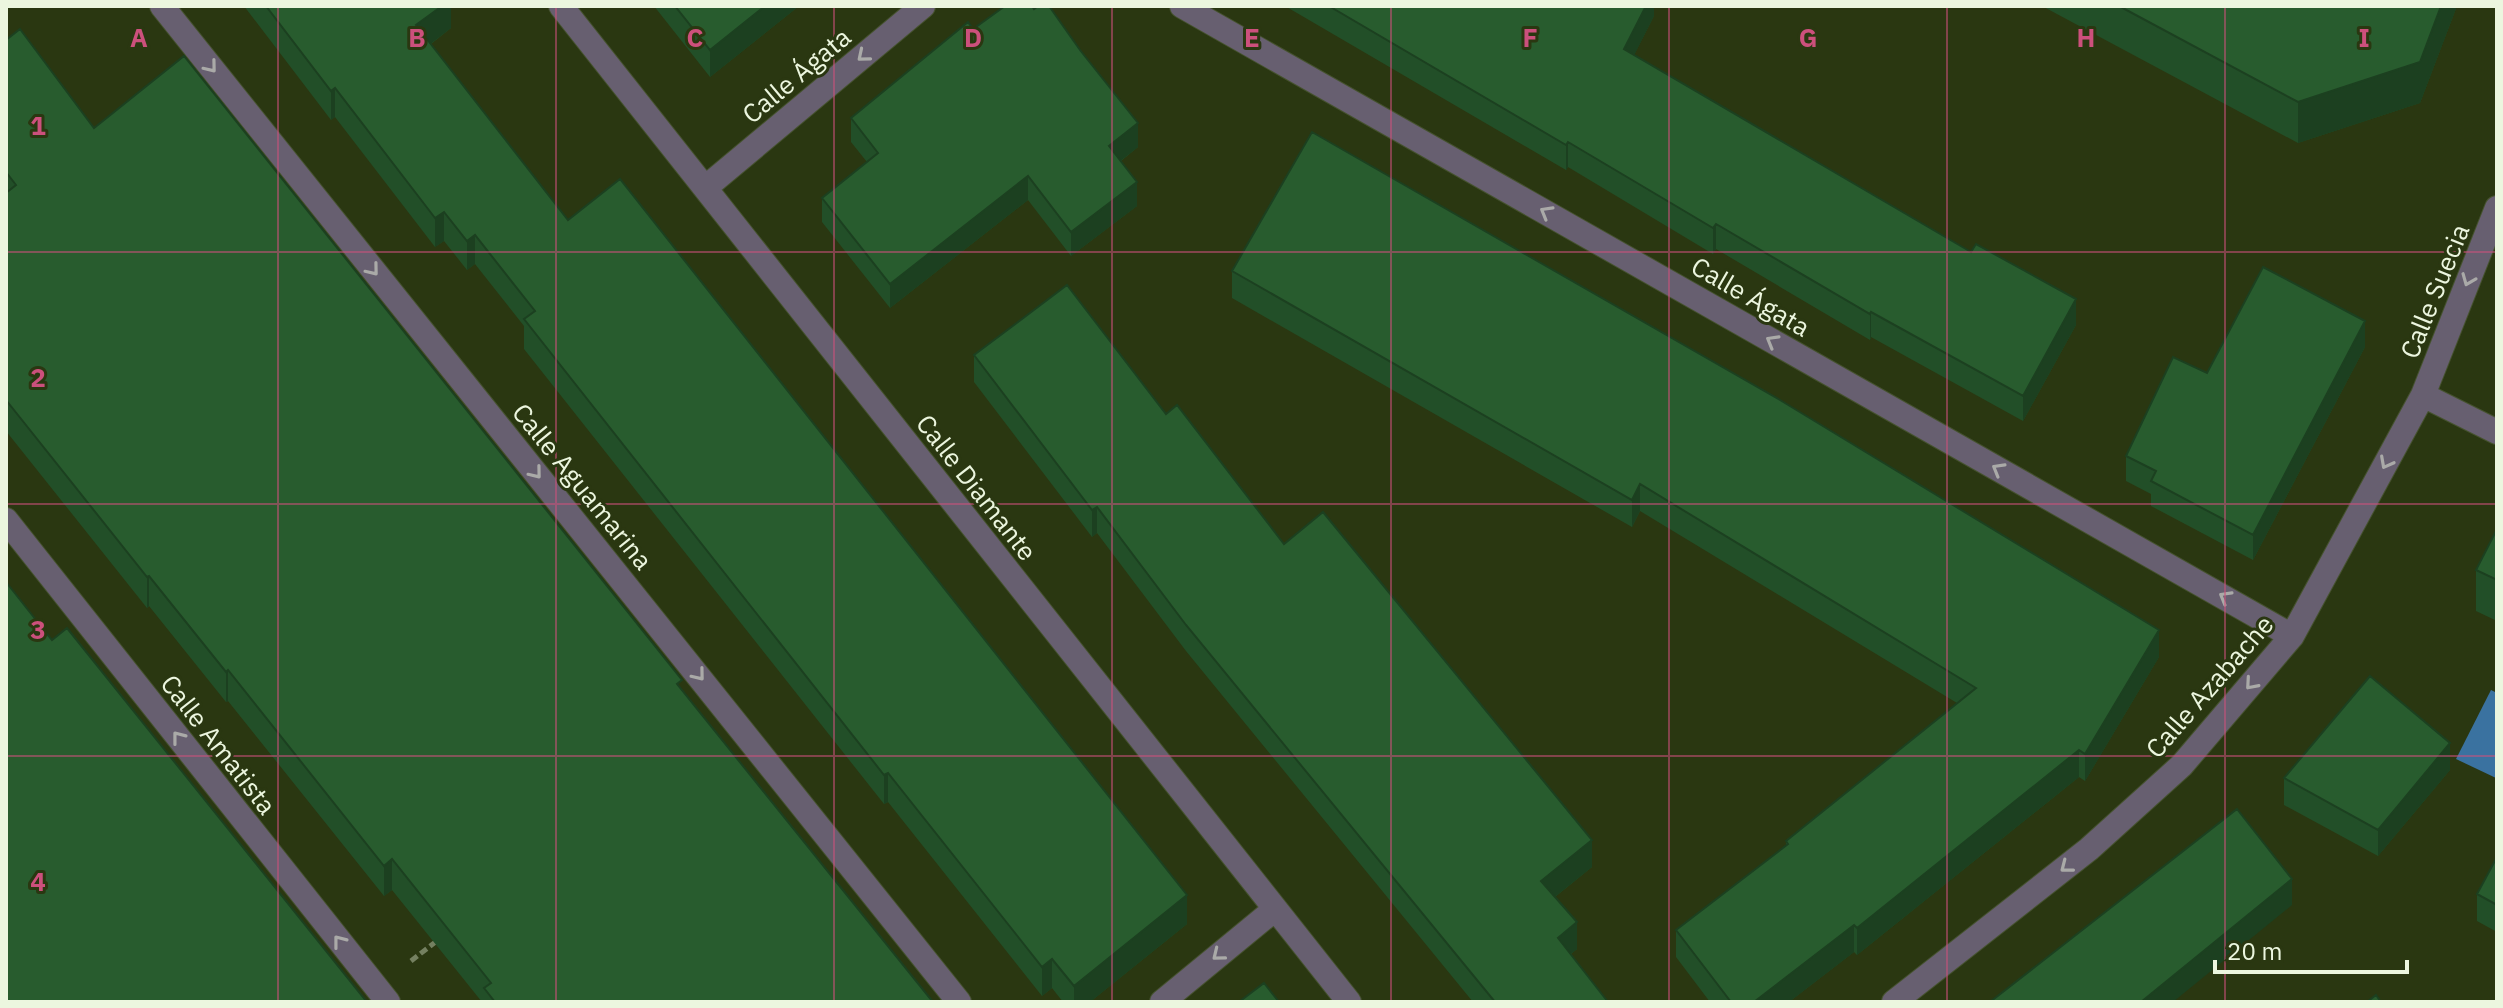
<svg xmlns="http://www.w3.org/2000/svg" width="2503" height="1008" viewBox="0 0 2503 1008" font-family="'IBM Plex Sans',sans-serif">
	<rect width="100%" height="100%" fill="#2a3711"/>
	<path fill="#3a72a0" d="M 2491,690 L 2497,693 L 2496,778 L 2456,759 Z"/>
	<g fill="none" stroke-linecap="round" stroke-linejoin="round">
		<g stroke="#45522e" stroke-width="26">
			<path id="street" d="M 162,6 L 959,1002
				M 561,6 L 1349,1002
				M 1182,6 L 2292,636
				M 705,188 L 923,6
				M 2423,395 L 2497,432
				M 6,520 L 388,1002
				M 1162,1002 L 1275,909
				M 1894,1002 L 2089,849 L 2182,765 L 2292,636 L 2423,395 L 2497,208"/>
		</g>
		<path stroke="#748060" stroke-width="5" stroke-dasharray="8 4" stroke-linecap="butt" d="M 411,961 L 438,940"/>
		<use href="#street" stroke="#675f70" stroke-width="24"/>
	</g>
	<path fill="#224f28" d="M 244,6 L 451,6 L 451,28 L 431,44 L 568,220 L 1187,924 L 1090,1002 L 1063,1002 L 1052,988 L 1042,996 L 888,802 L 884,804 L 524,349 L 524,326 L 475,264 L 467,270 L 444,241 L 435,247 L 335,117 L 331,120 Z
		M 654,6 L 799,6 L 710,77 Z
		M 1285,6 L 1654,6 L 1654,16 L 1634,55 L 2076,325 L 2023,421 L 1871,337 L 1870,340 L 1716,249 L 1713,254 L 1568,167 L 1566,170 Z
		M 2042,6 L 2457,6 L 2420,103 L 2298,143 Z
		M 1034,9 L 1138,147 L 1121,161 L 1137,206 L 1071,256 L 1028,200 L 890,308 L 822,222 L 822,198 L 867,162 L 851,142 L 851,118 L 973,29 Z
		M 6,40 L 94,128 L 682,690 L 933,1002 L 482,1002 L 392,890 L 384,896 L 228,701 L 226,702 L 149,606 L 147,608 L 6,431 Z
		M 1232,271 L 2159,657 L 2085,781 L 2079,777 L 1857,955 L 1854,952 L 1789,1002 L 1710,1002 L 1676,957 L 1676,930 L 1786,846 L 1786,841 L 1957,703 L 1640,511 L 1632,527 L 1232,298 Z
		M 2365,347 L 2253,560 L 2151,506 L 2151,494 L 2126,481 L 2126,456 L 2207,373 Z
		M 974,355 L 1166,414 L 1284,544 L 1592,867 L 1555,897 L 1577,949 L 1571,954 L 1608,1002 L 1473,1002 L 1186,651 L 1097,533 L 1092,537 L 974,382 Z
		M 2497,529 L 2497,621 L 2476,611 L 2476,570 Z
		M 2450,770 L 2378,856 L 2284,805 L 2284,778 Z
		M 2497,857 L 2497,932 L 2477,921 L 2477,894 Z"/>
	<path fill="#1c4020" d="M 442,6 L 451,6 L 451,28 L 416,55 L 416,25 Z
		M 765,6 L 799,6 L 710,77 L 710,50 Z
		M 1646,6 L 1654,6 L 1654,16 L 1624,75 L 1624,49 Z
		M 2441,6 L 2457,6 L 2420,103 L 2298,143 L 2298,102 Z
		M 335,88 L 335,117 L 331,120 L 331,91 Z
		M 1138,123 L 1138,147 L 1109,170 L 1109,146 Z
		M 1568,142 L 1568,167 L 1566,170 L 1566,145 Z
		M 1028,176 L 1028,200 L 890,308 L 890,284 Z
		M 1137,182 L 1137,206 L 1071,256 L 1071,232 Z
		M 444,212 L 444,241 L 435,247 L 435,218 Z
		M 1716,224 L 1716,249 L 1713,254 L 1713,228 Z
		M 475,235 L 475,264 L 467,270 L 467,241 Z
		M 2076,299 L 2076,325 L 2023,421 L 2023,396 Z
		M 1871,312 L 1871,337 L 1870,340 L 1870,314 Z
		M 2365,321 L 2365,347 L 2253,560 L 2253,535 Z
		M 1640,484 L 1640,511 L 1632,527 L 1632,500 Z
		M 1097,507 L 1097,533 L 1092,537 L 1092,510 Z
		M 149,576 L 149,606 L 147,608 L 147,577 Z
		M 2159,630 L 2159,657 L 2085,781 L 2085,754 Z
		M 228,670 L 228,701 L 226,702 L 226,672 Z
		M 2450,743 L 2450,770 L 2378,856 L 2378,830 Z
		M 2079,750 L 2079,777 L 1857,955 L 1857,928 Z
		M 888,773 L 888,802 L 884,804 L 884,775 Z
		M 1592,840 L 1592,867 L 1541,908 L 1541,881 Z
		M 392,859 L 392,890 L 384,896 L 384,866 Z
		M 2292,879 L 2292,905 L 2173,1002 L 2141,1002 Z
		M 1187,895 L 1187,924 L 1090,1002 L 1074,1002 L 1074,986 Z
		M 1577,922 L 1577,949 L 1558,964 L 1558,938 Z
		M 1854,925 L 1854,952 L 1789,1002 L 1754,1002 Z
		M 1052,959 L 1052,988 L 1042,996 L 1042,967 Z"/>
	<path fill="#285c2e" stroke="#1c4020" stroke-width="2" d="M 266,6 L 442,6 L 416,25 L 568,220 L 620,179 L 1187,895 L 1074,986 L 1052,959 L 1042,967 L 888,773 L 884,775 L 524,319 L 535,311 L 475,235 L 467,241 L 444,212 L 435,218 L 335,88 L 331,91 Z
		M 675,6 L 765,6 L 710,50 Z
		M 1005,6 L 1032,6 L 1034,9 L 1038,6 L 1049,6 L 1080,50 L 1138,123 L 1109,146 L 1137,182 L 1071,232 L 1028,176 L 890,284 L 822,198 L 878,153 L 851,118 L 968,22 L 973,29 Z
		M 1329,6 L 1646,6 L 1624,49 L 1971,252 L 1976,244 L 2076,299 L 2023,396 L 1871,312 L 1870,314 L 1716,224 L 1713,228 L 1568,142 L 1566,145 Z
		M 2119,6 L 2441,6 L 2420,62 L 2298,102 Z
		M 20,29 L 94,128 L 184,56 L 682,680 L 677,684 L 933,1002 L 495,1002 L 484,988 L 491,983 L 392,859 L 384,866 L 228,670 L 226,672 L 149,576 L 147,577 L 6,400 L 6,193 L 16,185 L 6,172 L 6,40 Z
		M 1312,132 L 1780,400 L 2159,630 L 2085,754 L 2079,750 L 1857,928 L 1854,925 L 1754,1002 L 1731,1002 L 1676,930 L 1788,844 L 1786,841 L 1976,688 L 1640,484 L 1632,500 L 1232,271 Z
		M 2263,267 L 2365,321 L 2253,535 L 2151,481 L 2156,471 L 2126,456 L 2173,357 L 2207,373 Z
		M 1067,285 L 1166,414 L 1177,405 L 1284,544 L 1323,512 L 1592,840 L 1541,881 L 1577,922 L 1558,938 L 1608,1002 L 1495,1002 L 1186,625 L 1097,507 L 1092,510 L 974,355 Z
		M 2497,529 L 2497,580 L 2476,570 Z
		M 6,582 L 52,640 L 67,628 L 367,1002 L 6,1002 Z
		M 2370,676 L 2450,743 L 2378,830 L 2284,778 Z
		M 2237,809 L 2292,879 L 2141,1002 L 1990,1002 Z
		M 2497,857 L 2497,905 L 2477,894 Z
		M 1264,983 L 1279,1002 L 1239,1002 Z
		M 2376,995 L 2381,1002 L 2367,1002 Z"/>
	<defs><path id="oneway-chevron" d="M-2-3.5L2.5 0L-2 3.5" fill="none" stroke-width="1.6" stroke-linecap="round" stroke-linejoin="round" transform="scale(2)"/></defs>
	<g stroke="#aaaaa8">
		<use href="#oneway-chevron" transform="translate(863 56) rotate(140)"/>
		<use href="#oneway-chevron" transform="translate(211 67) rotate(51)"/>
		<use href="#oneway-chevron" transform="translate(1546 212) rotate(-150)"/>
		<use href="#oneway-chevron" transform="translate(373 270) rotate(51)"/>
		<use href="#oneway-chevron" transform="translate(2468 280) rotate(112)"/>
		<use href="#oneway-chevron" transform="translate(1772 341) rotate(-150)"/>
		<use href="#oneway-chevron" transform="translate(2386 463) rotate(118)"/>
		<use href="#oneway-chevron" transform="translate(1998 469) rotate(-150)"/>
		<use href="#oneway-chevron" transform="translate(536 473) rotate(51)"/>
		<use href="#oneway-chevron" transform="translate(2225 597) rotate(-150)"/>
		<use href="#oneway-chevron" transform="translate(699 675) rotate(51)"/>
		<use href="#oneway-chevron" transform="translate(2251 684) rotate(131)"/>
		<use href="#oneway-chevron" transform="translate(178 737) rotate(-128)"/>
		<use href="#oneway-chevron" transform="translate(2066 867) rotate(142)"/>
		<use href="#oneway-chevron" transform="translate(339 941) rotate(-128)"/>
		<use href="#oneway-chevron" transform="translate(1218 955) rotate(141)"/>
	</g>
	<path fill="none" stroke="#cc507c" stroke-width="2" stroke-opacity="0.55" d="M 278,6 L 278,1002M 556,6 L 556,1002M 834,6 L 834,1002M 1112,6 L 1112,1002M 1391,6 L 1391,1002M 1669,6 L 1669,1002M 1947,6 L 1947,1002M 2225,6 L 2225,1002M 6,252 L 2497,252M 6,504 L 2497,504M 6,756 L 2497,756"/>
	<g text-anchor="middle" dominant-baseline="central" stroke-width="6" stroke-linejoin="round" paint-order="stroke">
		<g font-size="26" fill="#ecf6df" stroke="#2a3711">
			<text transform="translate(796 75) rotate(-40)">Calle Ágata</text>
			<text transform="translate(2434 291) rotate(-68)">Calle Suecia</text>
			<text transform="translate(1751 296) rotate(30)">Calle Ágata</text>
			<text transform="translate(583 486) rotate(51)">Calle Aguamarina</text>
			<text transform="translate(977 487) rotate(52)">Calle Diamante</text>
			<text transform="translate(2209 686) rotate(-49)">Calle Azabache</text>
			<text transform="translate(219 744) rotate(52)">Calle Amatista</text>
		</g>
	</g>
	<g font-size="26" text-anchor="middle" font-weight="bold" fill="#cc507c" stroke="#2a3711" stroke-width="6" stroke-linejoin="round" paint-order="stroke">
		<text x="139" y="47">A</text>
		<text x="417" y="47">B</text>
		<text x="695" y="47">C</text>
		<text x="973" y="47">D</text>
		<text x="1252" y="47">E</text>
		<text x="1530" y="47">F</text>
		<text x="1808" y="47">G</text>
		<text x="2086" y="47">H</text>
		<text x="2364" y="47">I</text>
		<text x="38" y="135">1</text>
		<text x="38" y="387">2</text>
		<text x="38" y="639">3</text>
		<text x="38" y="891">4</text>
	</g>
	<rect width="2503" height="1008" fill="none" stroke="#ecf6df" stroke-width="16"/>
	<path d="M2215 960v12h192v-12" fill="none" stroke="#ecf6df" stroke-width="4"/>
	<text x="2227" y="960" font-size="24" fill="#ecf6df" stroke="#2a3711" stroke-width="6" paint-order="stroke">20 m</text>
</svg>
